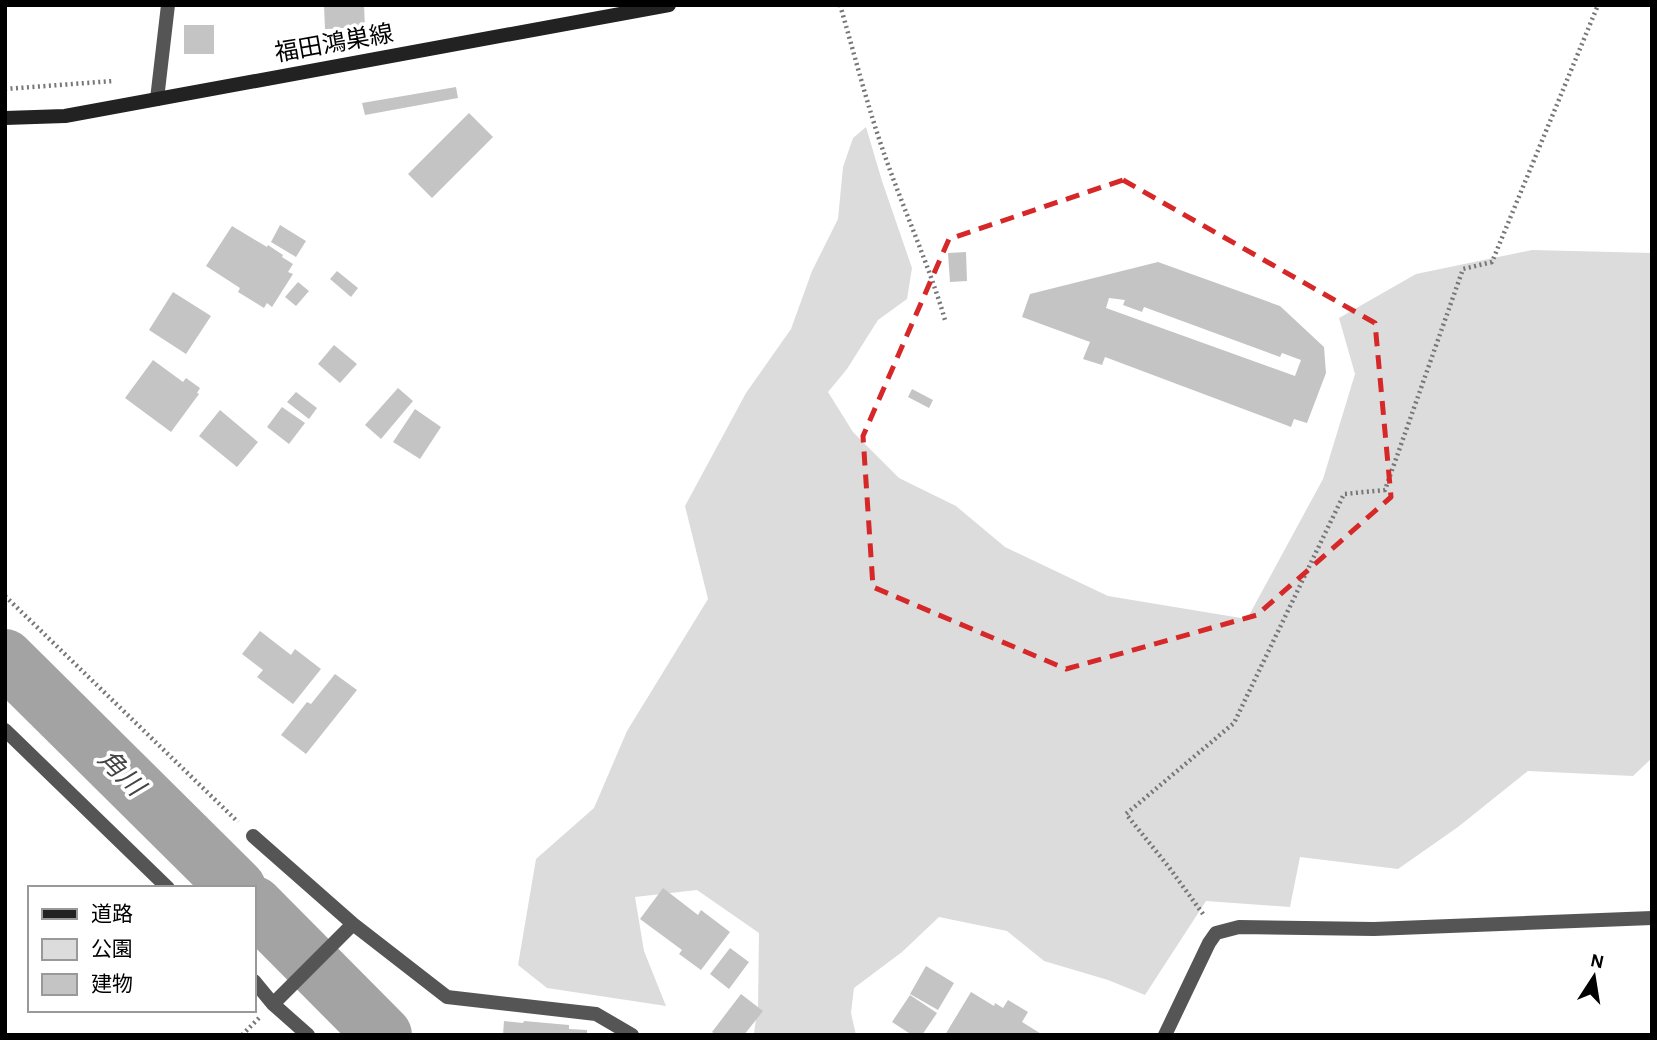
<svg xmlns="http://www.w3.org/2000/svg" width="1657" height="1040" viewBox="0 0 1657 1040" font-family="'Alegreya Sans','Noto Sans JP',sans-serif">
	<rect width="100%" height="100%" fill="#fff"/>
	<path fill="#dcdcdc" d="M 866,127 L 882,181 L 912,268 L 907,299 L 878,320 L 847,369 L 828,392 L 853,432 L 899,478 L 956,506 L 1005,547 L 1108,596 L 1247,619 L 1323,479 L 1355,374 L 1339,318 L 1416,274 L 1532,250 L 1652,253 L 1652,758 L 1633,776 L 1528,771 L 1458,827 L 1398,869 L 1300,857 L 1290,907 L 1206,901 L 1145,995 L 1108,980 L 1044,961 L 1007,931 L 939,917 L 902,952 L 854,988 L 851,1013 L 856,1035 L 750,1035 L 754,1033 L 758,1006 L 759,933 L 697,890 L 635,897 L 644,951 L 666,1006 L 547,988 L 518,965 L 536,859 L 594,808 L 627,731 L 708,599 L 685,506 L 746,393 L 791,329 L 812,271 L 838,219 L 843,167 L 853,138 Z"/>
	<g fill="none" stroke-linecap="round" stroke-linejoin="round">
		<path stroke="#a3a3a3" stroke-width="58" d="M 5,658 L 237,888
			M 254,905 L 383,1035"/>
	</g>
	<path fill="#c4c4c4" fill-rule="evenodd" d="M 324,5 L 364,5 L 365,28 L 325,29 Z
		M 184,25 L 214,25 L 214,54 L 184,54 Z
		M 456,87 L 458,98 L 365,115 L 362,103 Z
		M 469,113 L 493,137 L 432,198 L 408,174 Z
		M 280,225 L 306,241 L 296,257 L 271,242 Z
		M 232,226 L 267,247 L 268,245 L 283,255 L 282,257 L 293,264 L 288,272 L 293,274 L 272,307 L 267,303 L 264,308 L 238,292 L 240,288 L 206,266 Z
		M 966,252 L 967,281 L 950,282 L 948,253 Z
		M 1158,262 L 1280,306 L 1324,347 L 1326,373 L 1307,423 L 1294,419 L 1291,427 L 1105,357 L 1102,365 L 1083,359 L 1090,342 L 1022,317 L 1030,294 ZM 1109,298 L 1125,300 L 1123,305 L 1142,312 L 1144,307 L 1280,357 L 1282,353 L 1301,360 L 1295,376 L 1106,308 Z
		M 337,271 L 358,288 L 351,297 L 330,279 Z
		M 298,282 L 309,291 L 296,306 L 285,297 Z
		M 173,292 L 211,316 L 186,354 L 149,330 Z
		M 334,345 L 357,364 L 340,383 L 318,364 Z
		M 153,360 L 183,382 L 186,378 L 200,388 L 197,393 L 199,394 L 171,432 L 125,398 Z
		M 398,388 L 413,401 L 381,439 L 365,425 Z
		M 912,389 L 933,400 L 929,408 L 908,397 Z
		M 296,392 L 317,408 L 309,419 L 287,402 Z
		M 282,407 L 305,423 L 289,444 L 267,427 Z
		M 415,409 L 441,427 L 420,459 L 393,442 Z
		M 220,410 L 258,442 L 237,467 L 199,436 Z
		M 260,631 L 291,655 L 295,649 L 321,669 L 293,704 L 257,677 L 263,670 L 242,654 Z
		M 335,674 L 357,690 L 306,754 L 281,735 L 307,702 L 311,704 Z
		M 663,888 L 698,915 L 701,910 L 730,932 L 701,970 L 679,954 L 682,950 L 640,919 Z
		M 730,948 L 749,962 L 729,989 L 710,974 Z
		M 926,966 L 954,983 L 938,1010 L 910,994 Z
		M 971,992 L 994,1006 L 995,1003 L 1003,1008 L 1008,1000 L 1028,1012 L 1022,1022 L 1043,1035 L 945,1035 Z
		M 741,994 L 763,1011 L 744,1035 L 716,1035 L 712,1032 Z
		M 910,995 L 937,1013 L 922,1035 L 912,1035 L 892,1022 Z
		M 504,1021 L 523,1023 L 524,1021 L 569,1025 L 569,1029 L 587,1030 L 587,1035 L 503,1035 Z"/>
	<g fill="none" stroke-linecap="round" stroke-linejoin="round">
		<path stroke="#777" stroke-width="4.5" stroke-dasharray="2 3.5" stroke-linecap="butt" d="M 840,5 C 855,56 868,109 886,159 C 905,213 929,265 945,320
			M 5,89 L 113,81
			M 5,596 L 238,822
			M 1203,914 L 1168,866 L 1126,814 L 1234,723 L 1344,494 L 1385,490 L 1463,269 L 1492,262 L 1598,5
			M 242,1035 L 259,1018"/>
		<path stroke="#555" stroke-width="14" d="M 157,99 L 168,5"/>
		<path stroke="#555" stroke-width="14" d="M 5,730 L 168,888
			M 253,836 L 353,924 L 447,997 L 596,1014 L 632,1035
			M 254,981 L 273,1004 L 308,1035
			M 273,1004 L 353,924
			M 1165,1035 L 1209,943 L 1216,933 L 1239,927 L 1374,929 L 1652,918"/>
		<path stroke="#222" stroke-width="14" d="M 5,118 L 65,116 L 669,5"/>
	</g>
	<path fill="none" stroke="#d62828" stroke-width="5" stroke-dasharray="14 9" stroke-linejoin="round" d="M 1123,180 L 1375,323 L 1391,497 L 1257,615 L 1066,669 L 873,587 L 863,436 L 949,239 Z"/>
	<g text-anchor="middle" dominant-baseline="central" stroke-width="7" stroke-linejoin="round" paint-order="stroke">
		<g font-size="24" fill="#000" stroke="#fff">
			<text transform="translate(334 44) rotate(-10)">福田鴻巣線</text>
		</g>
		<g font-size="26" font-style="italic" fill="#444" stroke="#fff">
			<text transform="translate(121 773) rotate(45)">角川</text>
		</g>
	</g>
	<rect width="1657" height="1040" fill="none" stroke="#000000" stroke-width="14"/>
	<rect x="28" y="886" width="228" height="126" fill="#ffffff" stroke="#999999" stroke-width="2"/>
	<rect x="42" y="909" width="35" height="10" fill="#222222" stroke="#999999" stroke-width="2"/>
	<text x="91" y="921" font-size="21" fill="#000000">道路</text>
	<rect x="42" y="939" width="35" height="21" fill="#dcdcdc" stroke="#999999" stroke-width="2"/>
	<text x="91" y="956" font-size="21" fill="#000000">公園</text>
	<rect x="42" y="974" width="35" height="21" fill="#c4c4c4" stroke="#999999" stroke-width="2"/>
	<text x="91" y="991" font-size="21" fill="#000000">建物</text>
	<g transform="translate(1594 977) rotate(12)" stroke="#ffffff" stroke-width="5" paint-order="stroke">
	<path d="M0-5L12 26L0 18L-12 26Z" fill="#000000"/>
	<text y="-10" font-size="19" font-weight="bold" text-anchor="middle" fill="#000000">N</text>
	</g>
</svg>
